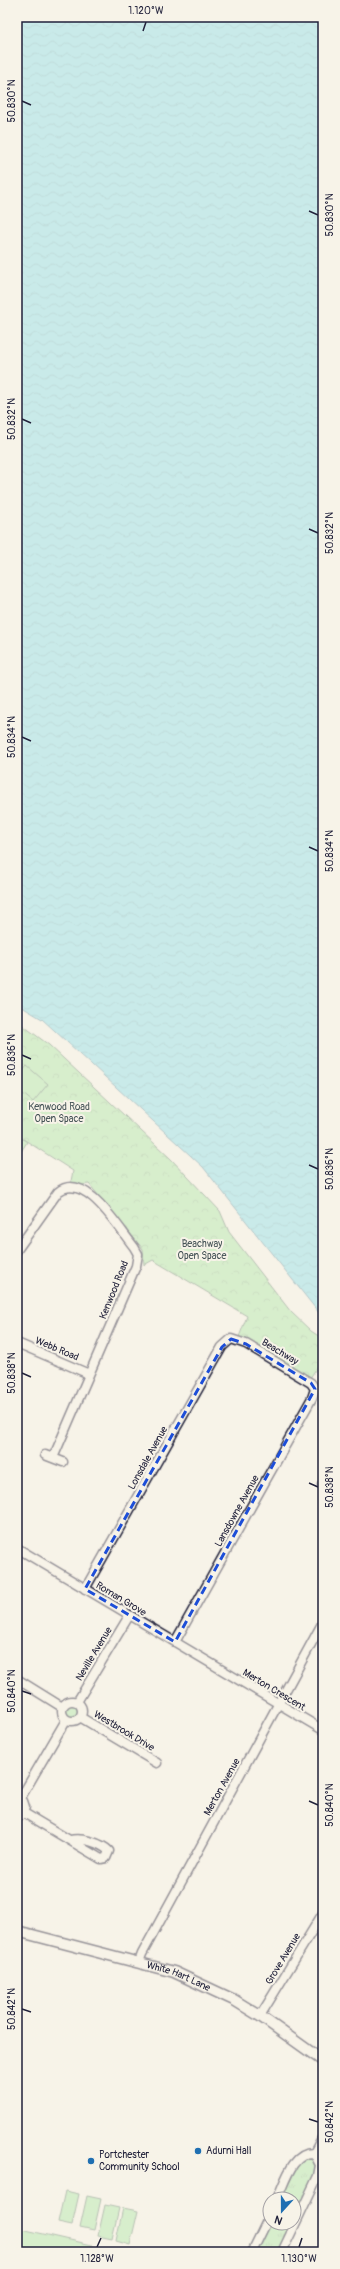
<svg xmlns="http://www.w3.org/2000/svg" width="340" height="2269" viewBox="0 0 340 2269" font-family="Pangolin,sans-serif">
	<defs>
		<pattern id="grass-tufts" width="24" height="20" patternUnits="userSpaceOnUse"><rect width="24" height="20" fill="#b0e8ac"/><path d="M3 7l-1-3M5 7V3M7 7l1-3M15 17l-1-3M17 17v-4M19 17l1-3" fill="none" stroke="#97c795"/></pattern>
		<pattern id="forest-crowns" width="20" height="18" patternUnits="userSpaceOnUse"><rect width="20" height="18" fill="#b0e8ac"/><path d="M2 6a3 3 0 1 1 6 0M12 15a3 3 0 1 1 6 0" fill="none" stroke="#97c795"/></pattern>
		<pattern id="garden-dots" width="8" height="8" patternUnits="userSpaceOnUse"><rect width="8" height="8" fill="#b0e8ac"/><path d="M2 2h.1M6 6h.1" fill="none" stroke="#97c795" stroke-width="1.8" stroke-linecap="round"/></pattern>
		<pattern id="water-waves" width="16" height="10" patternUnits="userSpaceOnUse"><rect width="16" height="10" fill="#90e0eb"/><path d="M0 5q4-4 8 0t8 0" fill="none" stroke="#7cc0ca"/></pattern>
	</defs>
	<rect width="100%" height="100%" fill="#f7f3e8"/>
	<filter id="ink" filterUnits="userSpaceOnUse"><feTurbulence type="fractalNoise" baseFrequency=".025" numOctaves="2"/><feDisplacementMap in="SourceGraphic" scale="8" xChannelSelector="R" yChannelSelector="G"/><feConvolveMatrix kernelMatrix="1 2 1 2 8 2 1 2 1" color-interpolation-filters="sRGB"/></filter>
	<g filter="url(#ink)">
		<path fill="url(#grass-tufts)" stroke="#698574" d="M65 1712a7 7 0 1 1 14 0a7 7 0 1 1-14 0Z
			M 309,2156 L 314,2158 L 317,2165 L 317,2171 L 294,2219 L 294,2199 L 281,2199 L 299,2163 Z
			M 270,2223 L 292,2223 L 278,2252 L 256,2252 Z"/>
		<path fill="url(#forest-crowns)" stroke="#698574" d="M 17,1021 L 49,1045 L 171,1159 L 220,1211 L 229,1232 L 291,1312 L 311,1331 L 323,1339 L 323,1358 L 310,1378 L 239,1337 L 247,1316 L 153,1260 L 144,1265 L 143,1249 L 89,1184 L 70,1186 L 73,1171 L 17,1135 Z"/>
		<path fill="url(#garden-dots)" stroke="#698574" d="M 17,1135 L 27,1142 L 17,1158 Z"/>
		<path fill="#b0e8ac" stroke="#698574" d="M 27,1066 L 48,1084 L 33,1102 L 17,1089 L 17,1078 Z
			M 65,2191 L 79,2194 L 72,2225 L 58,2222 Z
			M 87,2196 L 101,2199 L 94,2230 L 80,2227 Z
			M 105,2205 L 119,2208 L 112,2239 L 98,2236 Z
			M 123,2208 L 138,2211 L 130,2245 L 116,2241 Z
			M 17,2228 L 92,2245 L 91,2252 L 17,2252 Z"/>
		<path fill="url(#water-waves)" stroke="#6494a5" d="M 17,17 L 323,17 L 323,1318 L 203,1167 L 42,1019 L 17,1004 Z"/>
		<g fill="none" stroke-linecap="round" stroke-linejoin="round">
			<g stroke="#22223b" stroke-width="11">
				<path id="minor" d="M 17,1250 L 58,1192 C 85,1170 119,1229 134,1247 L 138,1254 L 136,1266 L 53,1458
					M 17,1343 L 89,1374
					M 45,1455 L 63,1462
					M 322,1485 L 323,1485
					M 17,1548 L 323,1730
					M 85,1589 L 222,1347 L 231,1339 L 246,1344 L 311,1383 L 315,1389 L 312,1398 L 175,1642
					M 17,1679 L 62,1707
					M62 1711a10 10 0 1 1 20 0a10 10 0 1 1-20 0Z
					M 77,1702 L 129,1616
					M 80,1717 L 157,1763
					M 17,1798 L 23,1801 L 25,1807 L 23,1814 L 17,1818
					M 20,1799 L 66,1720
					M 24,1813 L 101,1859 L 106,1858 L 109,1851 C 101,1843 81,1837 70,1840
					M 139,1962 L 142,1954 L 323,1622
					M 260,2016 L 323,1913
					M 314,2153 L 323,2136
					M 277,2199 C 285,2182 292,2152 314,2153 L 320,2165 L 318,2176 L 282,2252
					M 252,2252 L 270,2215"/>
			</g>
			<g stroke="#22223b" stroke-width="13">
				<g id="tertiary">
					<path id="s1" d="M 17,1931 L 174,1972 L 234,2000 L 260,2016 L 323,2061"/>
				</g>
			</g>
			<use href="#minor" stroke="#f7f3e8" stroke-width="8"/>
			<use href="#tertiary" stroke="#f7f3e8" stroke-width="10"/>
		</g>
	</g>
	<path d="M0 0H340V2269H0ZM 231,1339 L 246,1344 L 311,1383 L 315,1389 L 175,1642 L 85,1589 L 222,1347 Z" fill="#f7f3e8" fill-opacity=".55" fill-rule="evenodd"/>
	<path fill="none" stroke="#1d4ed8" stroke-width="3" stroke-dasharray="8 5" stroke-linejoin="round" d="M 231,1339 L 246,1344 L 311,1383 L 315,1389 L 175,1642 L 85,1589 L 222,1347 Z"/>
	<path fill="none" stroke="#22223b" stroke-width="1.5" d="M 143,31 L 146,22M 22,101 L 31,105M 309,211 L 318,215M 22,419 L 31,423M 309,529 L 318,533M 22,737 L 31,741M 309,847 L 318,851M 22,1055 L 31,1059M 309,1165 L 318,1169M 22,1373 L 31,1377M 309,1483 L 318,1487M 22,1691 L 31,1694M 309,1801 L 318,1805M 22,2009 L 31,2012M 309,2119 L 318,2122M 97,2247 L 101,2238M 299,2247 L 302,2238"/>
	<g fill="#1f6fb2" stroke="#f7f3e8" stroke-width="1.5">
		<circle cx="198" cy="2151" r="4"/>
		<circle cx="91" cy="2161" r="4"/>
	</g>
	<g text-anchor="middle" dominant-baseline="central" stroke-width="4" stroke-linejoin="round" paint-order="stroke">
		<g font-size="10" fill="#465457" stroke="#f7f3e8">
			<text x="59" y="1107">Kenwood Road<tspan x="59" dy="12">Open Space</tspan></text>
			<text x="202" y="1244">Beachway<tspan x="202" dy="12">Open Space</tspan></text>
		</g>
		<g font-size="10" fill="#22223b" stroke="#f7f3e8">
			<text transform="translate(114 1290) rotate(-68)">Kenwood Road</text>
			<text transform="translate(57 1349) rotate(23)">Webb Road</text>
			<text transform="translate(280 1352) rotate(31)">Beachway</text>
			<text transform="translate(148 1458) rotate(-61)">Lonsdale Avenue</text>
			<text transform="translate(237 1511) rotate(-61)">Lansdowne Avenue</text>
			<text transform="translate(121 1599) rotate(31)">Roman Grove</text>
			<text transform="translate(94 1654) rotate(-59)">Neville Avenue</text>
			<text transform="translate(274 1690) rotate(31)">Merton Crescent</text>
			<text transform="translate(124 1731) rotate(31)">Westbrook Drive</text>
			<text transform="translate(222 1787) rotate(-61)">Merton Avenue</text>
			<text transform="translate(283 1959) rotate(-59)">Grove Avenue</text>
			<text stroke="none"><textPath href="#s1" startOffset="168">White Hart Lane</textPath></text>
		</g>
		<g font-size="10" fill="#22223b" stroke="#f7f3e8" text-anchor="start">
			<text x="206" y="2151">Adurni Hall</text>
			<text x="99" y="2155">Portchester<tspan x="99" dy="12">Community School</tspan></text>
		</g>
	</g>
	<rect width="340" height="2269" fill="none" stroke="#f7f3e8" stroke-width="44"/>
	<g transform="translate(282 2211) rotate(201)"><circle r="19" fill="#f7f3e8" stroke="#a29fa3"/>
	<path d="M0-3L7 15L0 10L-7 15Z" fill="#1f6fb2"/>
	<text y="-6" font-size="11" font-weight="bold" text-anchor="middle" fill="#22223b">N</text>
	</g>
	<rect x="22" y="22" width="296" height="2225" fill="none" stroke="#22223b" stroke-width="1.5"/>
	<g font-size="10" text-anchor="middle" fill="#22223b">
		<text x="146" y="14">1.120°W</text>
		<text transform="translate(11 101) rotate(-90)" y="4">50.830°N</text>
		<text transform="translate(329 215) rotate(-90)" y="4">50.830°N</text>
		<text transform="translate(11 419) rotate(-90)" y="4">50.832°N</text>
		<text transform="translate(329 533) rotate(-90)" y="4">50.832°N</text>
		<text transform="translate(11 737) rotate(-90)" y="4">50.834°N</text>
		<text transform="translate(329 851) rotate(-90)" y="4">50.834°N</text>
		<text transform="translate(11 1055) rotate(-90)" y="4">50.836°N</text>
		<text transform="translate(329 1169) rotate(-90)" y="4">50.836°N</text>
		<text transform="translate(11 1373) rotate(-90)" y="4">50.838°N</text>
		<text transform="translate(329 1487) rotate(-90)" y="4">50.838°N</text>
		<text transform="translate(11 1691) rotate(-90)" y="4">50.840°N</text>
		<text transform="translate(329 1805) rotate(-90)" y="4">50.840°N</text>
		<text transform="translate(11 2009) rotate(-90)" y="4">50.842°N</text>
		<text transform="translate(329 2122) rotate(-90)" y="4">50.842°N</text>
		<text x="97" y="2262">1.128°W</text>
		<text x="299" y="2262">1.130°W</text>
	</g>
</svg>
